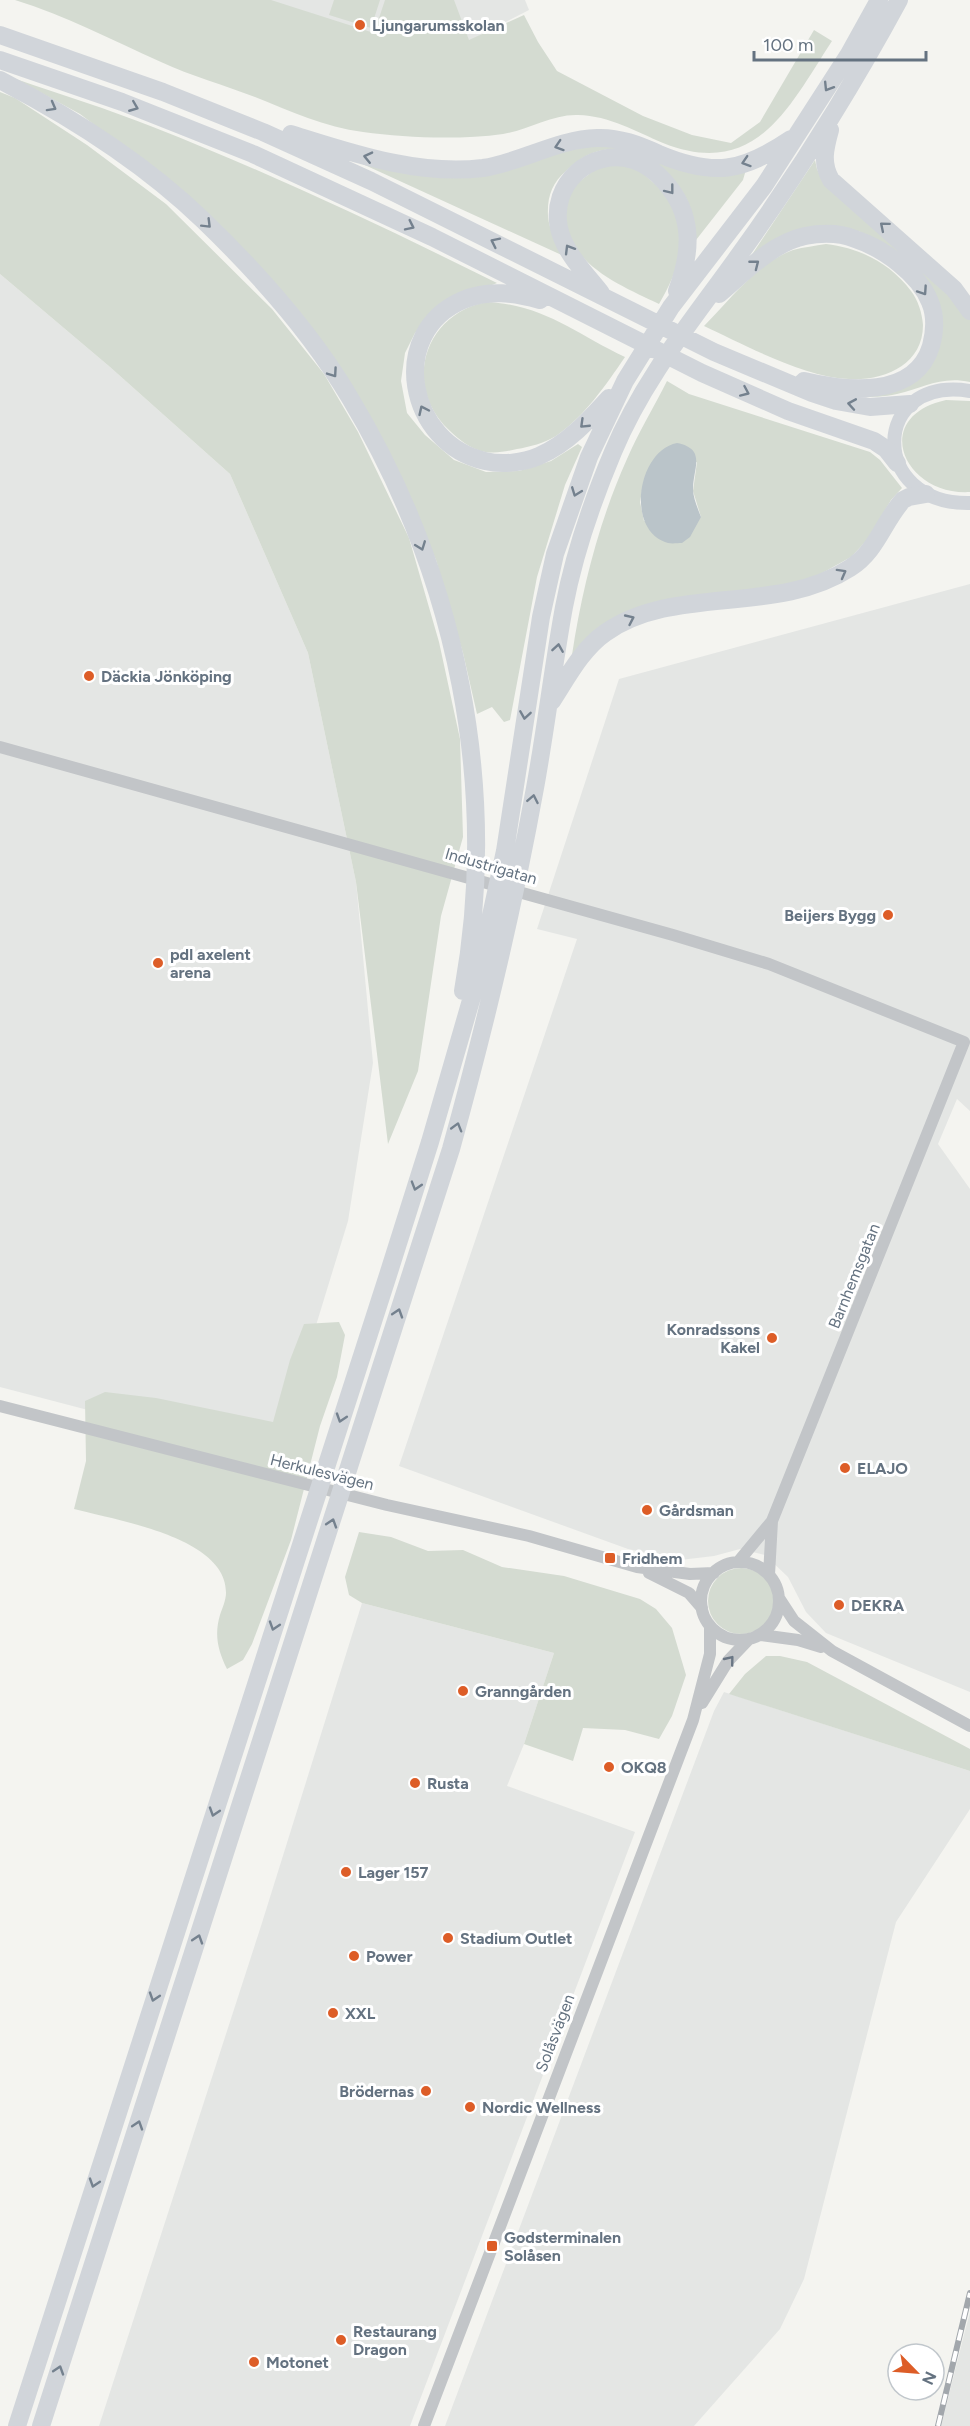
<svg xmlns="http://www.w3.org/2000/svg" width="970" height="2426" viewBox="0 0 970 2426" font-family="Figtree,sans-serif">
	<rect width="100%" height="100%" fill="#f4f4f0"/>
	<path fill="#e4e6e4" d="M 268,0 L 386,0 L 375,34 L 311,15 Z
		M 453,0 L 525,0 L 529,10 L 469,41 Z
		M 0,274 L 110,367 L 230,474 L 308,653 L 356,882 L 373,1063 L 348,1221 L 275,1459 L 0,1387 Z
		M 970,584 L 970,1111 L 957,1099 L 938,1144 L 970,1189 L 970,1692 L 826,1633 L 806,1612 L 788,1577 L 765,1555 L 740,1549 L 714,1556 L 680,1560 L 628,1549 L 399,1466 L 577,939 L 537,929 L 619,679 Z
		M 362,1603 L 554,1653 L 524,1744 L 507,1786 L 635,1832 L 410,2426 L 99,2426 L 261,1926 Z
		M 724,1692 L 970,1771 L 970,1809 L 896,1922 L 804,2279 L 780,2329 L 694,2426 L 445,2426 L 714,1711 Z
		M 970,2313 L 970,2426 L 941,2426 L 966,2327 Z"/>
	<path fill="#d4dbd1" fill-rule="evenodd" d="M 15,0 L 271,0 L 374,33 L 385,0 L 454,0 L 469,40 L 524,15 L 538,42 L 557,71 L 643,116 L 692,135 L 731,143 L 760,122 L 814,30 L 832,41 C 789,107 756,180 663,143 C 635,131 610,116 578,115 C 552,114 528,130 503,134 C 460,140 406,138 363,132 C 325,127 290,111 255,97 C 224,85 191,76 161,62 C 112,40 66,16 15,0 Z
		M 334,0 L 380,0 L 371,28 L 329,15 Z
		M 16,79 C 62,95 108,109 153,127 C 270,173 384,227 497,283 L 436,308 L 415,333 L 405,353 L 401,381 L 407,413 L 425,435 L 454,460 L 486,472 L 519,471 L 551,461 L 578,444 L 582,447 L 565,485 L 537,577 L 510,720 L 504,722 L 492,707 L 477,714 L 463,653 L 436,560 L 404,485 L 331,356 L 169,181 L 80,114 Z
		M 0,92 L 15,98 L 87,145 L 166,204 L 272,309 L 324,374 L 358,432 L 409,538 L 439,642 L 460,739 L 463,837 L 441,916 L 418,1071 L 388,1144 L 356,882 L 308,653 L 230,474 L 110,367 L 0,274 Z
		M 605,142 L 745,173 L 743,180 L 696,240 C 692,225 693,209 685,196 C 678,183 668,175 656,167 C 623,144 596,142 566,171 C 552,183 547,197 548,216 C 549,231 558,244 566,257 L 356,161 L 421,172 Z
		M 815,160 L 817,169 L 823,182 L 955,300 L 970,320 L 970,382 C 940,376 924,388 897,394 C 884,397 872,397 859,397 L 905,386 L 940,312 L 859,231 L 749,259 Z
		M 601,165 C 611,166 624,164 634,168 C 642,171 649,179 656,185 C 695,221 683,263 659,304 C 630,290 593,275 574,246 C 563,231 566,208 567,191 Z
		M 826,244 C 860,248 890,263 911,291 C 918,300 922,313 923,325 C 923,365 884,381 849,379 C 803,377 745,345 704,326 C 730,300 757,263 793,250 C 804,247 815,246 826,244 Z
		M 486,302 C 543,304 576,334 625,357 C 606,385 584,417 556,436 C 544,443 530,447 517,449 C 505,452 493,454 481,451 C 470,448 458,439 450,431 C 402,387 423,315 486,302 Z
		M 667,381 L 689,394 L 870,452 L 880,460 L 902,488 L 891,500 L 868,539 L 851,557 L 815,577 L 785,586 L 677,599 L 572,655 C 582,589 599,521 627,459 C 638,433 654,407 667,381 ZM 697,462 L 693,491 L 701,517 L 644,521 L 640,502 L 644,480 Z
		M 946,400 L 970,401 L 970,492 C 904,496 869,417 946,400 Z
		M 339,1322 L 345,1335 L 337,1377 L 320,1426 L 291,1540 L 252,1644 L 243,1660 L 227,1669 C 218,1651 214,1635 220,1615 C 222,1609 226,1600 226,1593 C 227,1537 115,1520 74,1509 L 86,1461 L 85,1401 L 105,1392 L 156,1398 L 273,1422 L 290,1360 L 304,1324 Z
		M 359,1532 L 391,1537 L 428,1551 L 463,1550 L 502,1567 L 564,1576 L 640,1599 L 656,1609 L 672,1628 L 686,1675 L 672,1716 L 659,1739 L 625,1730 L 583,1728 L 573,1761 L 524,1744 L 554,1653 L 362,1603 L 349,1595 L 345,1577 Z
		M708 1601a33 33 0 1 1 66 0a33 33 0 1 1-66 0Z
		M 766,1656 L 780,1656 L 807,1662 L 970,1749 L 970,1771 L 729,1694 L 745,1674 Z"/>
	<path fill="#bac4c9" d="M 677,443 C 707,449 693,468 693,489 C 693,498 698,509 701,517 L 690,537 L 682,543 C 678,543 672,544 668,543 C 625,531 637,451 677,443 Z"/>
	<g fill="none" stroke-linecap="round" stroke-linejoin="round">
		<path stroke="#c2c5c8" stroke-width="12" d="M 0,747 L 673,935 L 769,964 L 964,1042 L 772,1521 L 738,1562
			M 0,1406 L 387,1505 L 529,1536 L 637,1567 L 690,1574 L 714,1573
			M701 1601a39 39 0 1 1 78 0a39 39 0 1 1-78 0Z
			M 649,1573 L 689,1593 L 702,1608
			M 769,1575 L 772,1521
			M 779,1598 L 794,1621 L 832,1651 L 970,1726
			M 761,1635 L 798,1640 L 821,1647
			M 702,1703 L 728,1661 L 748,1640
			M 424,2426 L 693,1720 L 710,1654 L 710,1626"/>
		<path stroke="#d1d5da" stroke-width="14" d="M 970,391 C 870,375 868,505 970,503"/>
		<path stroke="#d1d5da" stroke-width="18" d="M 0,35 L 163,92 L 263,132 L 371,181 L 714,352 L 812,393 L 836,401 L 870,407 L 910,404
			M 0,60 L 122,102 L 253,154 L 432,237 L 702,373 L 788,411 L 874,441 L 886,449 L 897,463
			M 0,80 C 73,118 144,163 203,220 C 258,273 311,332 350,398 C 457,576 500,786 463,991
			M 830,130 C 825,148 821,163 831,180 L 954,289 L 970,311
			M 291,134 C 352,153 418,176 483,168 C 522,162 558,139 597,138 C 619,137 639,145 659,154 C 714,177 742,172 791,139
			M 601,293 C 586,274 564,252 559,228 C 550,184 590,147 634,160 C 645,164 656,172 664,181 C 694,214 692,251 677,291
			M 719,294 C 744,273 772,243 805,236 C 821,233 840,233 855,239 C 883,248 919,274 930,302 C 936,316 935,331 931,346 C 915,399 846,391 804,381
			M 540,300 C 515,293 488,289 463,300 C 386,333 408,444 485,461 C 502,465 523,463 539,456 C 567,444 589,420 609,398
			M 552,701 C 567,678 582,649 605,633 C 674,584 776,616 850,568 C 877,551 883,522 903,500 L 909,497 L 926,494
			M 17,2426 L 388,1275 L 430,1142 L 478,976 L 505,851 L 541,617 L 555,554 L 589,457 L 625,381 L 671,307 L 764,186 L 849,54 L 879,0
			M 41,2426 L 451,1149 C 484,1030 513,910 535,788 C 546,728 553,667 564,607 C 574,554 592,502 613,452 C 644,377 696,316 742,251 C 800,170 852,87 899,0"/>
		<g stroke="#a2a7ac" stroke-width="6">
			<path id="rail" d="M 938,2426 L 970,2293"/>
		</g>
		<use href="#rail" stroke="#fff" stroke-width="4" stroke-dasharray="11" stroke-linecap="butt"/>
	</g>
	<defs><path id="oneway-chevron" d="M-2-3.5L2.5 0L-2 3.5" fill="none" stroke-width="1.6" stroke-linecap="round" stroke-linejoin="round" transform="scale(1.5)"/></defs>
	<g stroke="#74818e">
		<use href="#oneway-chevron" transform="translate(828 87) rotate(122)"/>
		<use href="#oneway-chevron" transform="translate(52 107) rotate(29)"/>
		<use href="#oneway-chevron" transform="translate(134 107) rotate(22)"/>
		<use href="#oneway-chevron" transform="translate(559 146) rotate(162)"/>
		<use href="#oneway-chevron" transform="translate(368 157) rotate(-167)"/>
		<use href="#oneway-chevron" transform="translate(746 162) rotate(162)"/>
		<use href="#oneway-chevron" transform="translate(670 190) rotate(52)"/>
		<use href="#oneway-chevron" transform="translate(207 224) rotate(45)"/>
		<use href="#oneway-chevron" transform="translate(410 226) rotate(26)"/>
		<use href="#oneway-chevron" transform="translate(884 226) rotate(-140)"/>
		<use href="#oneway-chevron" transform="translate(495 242) rotate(-154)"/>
		<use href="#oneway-chevron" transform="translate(569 249) rotate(-121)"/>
		<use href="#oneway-chevron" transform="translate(755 264) rotate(-38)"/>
		<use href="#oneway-chevron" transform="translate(923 291) rotate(56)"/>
		<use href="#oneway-chevron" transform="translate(333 373) rotate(55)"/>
		<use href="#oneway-chevron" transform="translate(745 392) rotate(24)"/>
		<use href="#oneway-chevron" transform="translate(852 404) rotate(-170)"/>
		<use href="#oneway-chevron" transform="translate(423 410) rotate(-115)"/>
		<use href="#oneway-chevron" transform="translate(584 424) rotate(136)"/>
		<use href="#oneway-chevron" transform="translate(576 492) rotate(111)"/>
		<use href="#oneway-chevron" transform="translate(421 546) rotate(69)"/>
		<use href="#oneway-chevron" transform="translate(842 573) rotate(-29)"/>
		<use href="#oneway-chevron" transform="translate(630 619) rotate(-25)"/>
		<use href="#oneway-chevron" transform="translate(558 648) rotate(-81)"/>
		<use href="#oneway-chevron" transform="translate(525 715) rotate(99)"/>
		<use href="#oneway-chevron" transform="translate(533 799) rotate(-79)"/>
		<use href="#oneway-chevron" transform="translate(457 1127) rotate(-74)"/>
		<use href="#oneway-chevron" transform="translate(416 1186) rotate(107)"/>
		<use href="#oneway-chevron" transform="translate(398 1313) rotate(-72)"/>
		<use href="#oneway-chevron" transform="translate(341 1418) rotate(108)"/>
		<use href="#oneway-chevron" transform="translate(332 1523) rotate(-72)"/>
		<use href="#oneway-chevron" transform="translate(274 1626) rotate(108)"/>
		<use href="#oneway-chevron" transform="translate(214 1812) rotate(108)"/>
		<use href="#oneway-chevron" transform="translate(198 1939) rotate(-72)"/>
		<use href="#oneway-chevron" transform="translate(154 1997) rotate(108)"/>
		<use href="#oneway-chevron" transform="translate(138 2125) rotate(-72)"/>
		<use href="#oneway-chevron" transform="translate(94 2183) rotate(108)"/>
		<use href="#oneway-chevron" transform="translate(59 2370) rotate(-72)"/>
	</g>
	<use stroke="#697684" href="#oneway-chevron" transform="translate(730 1660) rotate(-51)"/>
	<g fill="#dd5d27" stroke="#fff" stroke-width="2">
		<circle cx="360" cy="25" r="6"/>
		<circle cx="89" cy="676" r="6"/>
		<circle cx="888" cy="915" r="6"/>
		<circle cx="158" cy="963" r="6"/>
		<circle cx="772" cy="1338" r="6"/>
		<circle cx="845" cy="1468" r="6"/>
		<circle cx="647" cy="1510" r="6"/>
		<rect x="604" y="1552" width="12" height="12" rx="3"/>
		<circle cx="839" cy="1605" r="6"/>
		<circle cx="463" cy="1691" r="6"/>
		<circle cx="609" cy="1767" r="6"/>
		<circle cx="415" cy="1783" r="6"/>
		<circle cx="346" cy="1872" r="6"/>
		<circle cx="448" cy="1938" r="6"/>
		<circle cx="354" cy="1956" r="6"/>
		<circle cx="333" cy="2013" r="6"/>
		<circle cx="426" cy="2091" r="6"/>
		<circle cx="470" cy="2107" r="6"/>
		<rect x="486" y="2240" width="12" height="12" rx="3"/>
		<circle cx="341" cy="2340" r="6"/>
		<circle cx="254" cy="2362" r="6"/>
	</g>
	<g text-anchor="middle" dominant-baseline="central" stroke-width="6" stroke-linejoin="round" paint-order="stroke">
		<g font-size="16" font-weight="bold" fill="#647280" stroke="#fff" text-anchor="start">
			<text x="372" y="25">Ljungarumsskolan</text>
			<text x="101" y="676">Däckia Jönköping</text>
			<text x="876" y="915" text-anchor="end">Beijers Bygg</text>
			<text x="170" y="954">pdl axelent<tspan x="170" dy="18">arena</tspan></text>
			<text x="760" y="1329" text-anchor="end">Konradssons<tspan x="760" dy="18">Kakel</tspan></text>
			<text x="857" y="1468">ELAJO</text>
			<text x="659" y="1510">Gårdsman</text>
			<text x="622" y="1558">Fridhem</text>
			<text x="851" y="1605">DEKRA</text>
			<text x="475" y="1691">Granngården</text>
			<text x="621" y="1767">OKQ8</text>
			<text x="427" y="1783">Rusta</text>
			<text x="358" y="1872">Lager 157</text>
			<text x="460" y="1938">Stadium Outlet</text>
			<text x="366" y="1956">Power</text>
			<text x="345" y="2013">XXL</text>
			<text x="414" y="2091" text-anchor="end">Brödernas</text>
			<text x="482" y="2107">Nordic Wellness</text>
			<text x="504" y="2237">Godsterminalen<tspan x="504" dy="18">Solåsen</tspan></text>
			<text x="353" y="2331">Restaurang<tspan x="353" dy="18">Dragon</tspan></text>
			<text x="266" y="2362">Motonet</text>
		</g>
		<g font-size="16" fill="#647280" stroke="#fff">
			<text transform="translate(491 866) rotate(16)">Industrigatan</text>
			<text transform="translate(854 1276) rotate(-68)">Barnhemsgatan</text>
			<text transform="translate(322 1472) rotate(14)">Herkulesvägen</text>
			<text transform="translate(555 2033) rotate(-69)">Solåsvägen</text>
		</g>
	</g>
	<g transform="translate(916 2372) rotate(115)"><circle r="28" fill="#ffffff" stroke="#c1c7cc" stroke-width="1.5"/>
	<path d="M0-4.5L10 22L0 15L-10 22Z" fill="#dd5d27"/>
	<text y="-9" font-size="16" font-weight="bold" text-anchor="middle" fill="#647280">N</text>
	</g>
	<path d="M754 51v9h172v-9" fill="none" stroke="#647280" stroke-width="3"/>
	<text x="763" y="51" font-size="18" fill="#647280" stroke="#ffffff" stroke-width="4.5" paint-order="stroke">100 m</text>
</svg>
